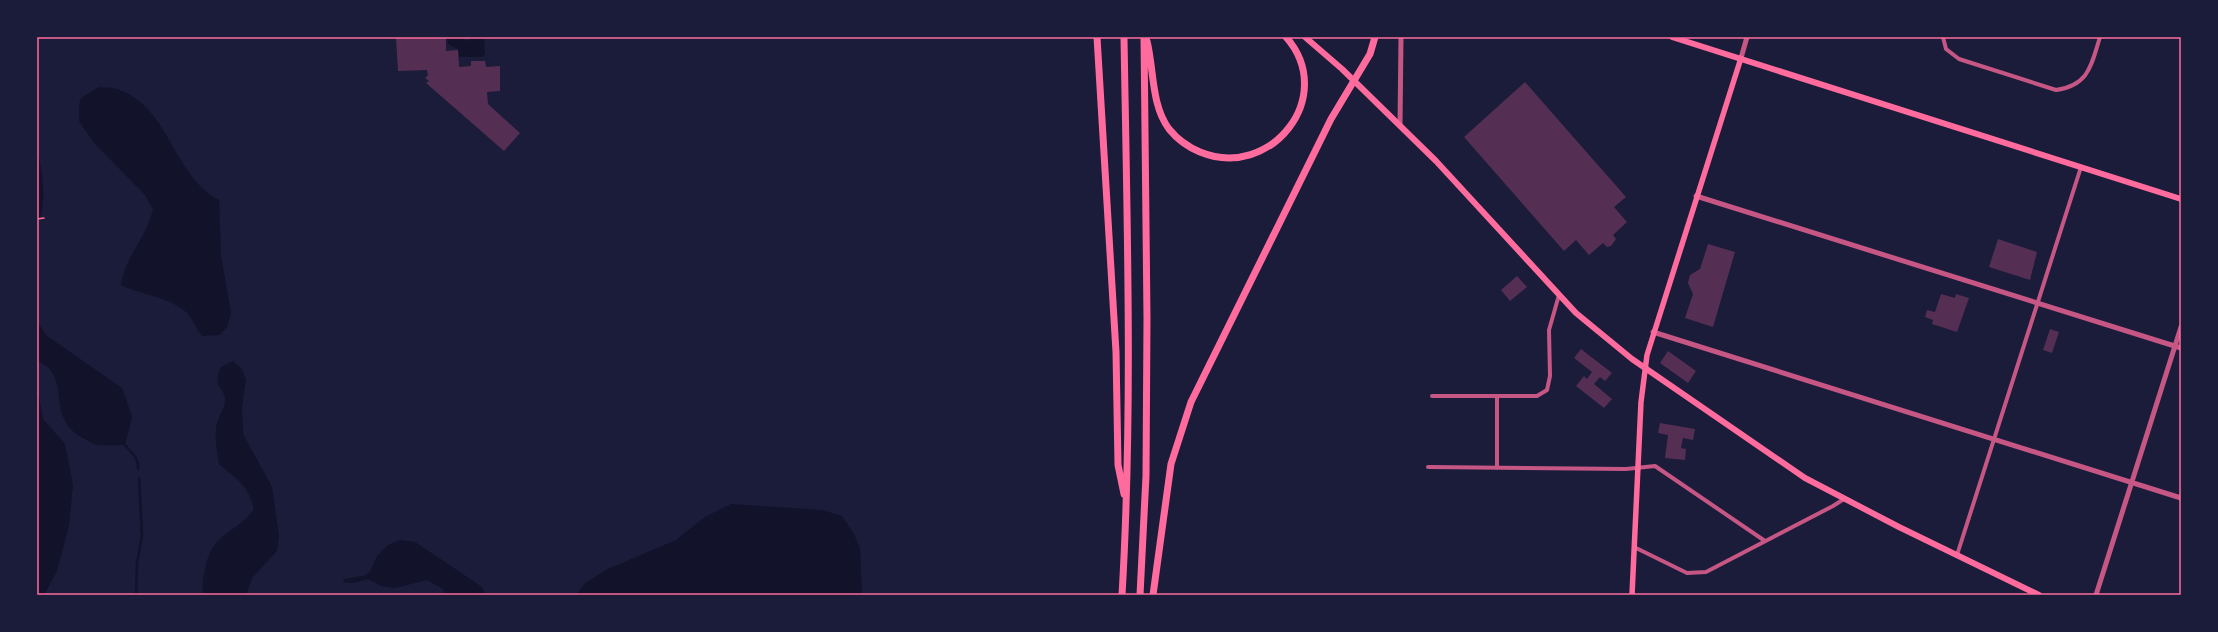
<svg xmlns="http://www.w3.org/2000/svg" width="2218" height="632" viewBox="0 0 2218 632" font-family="'Exo 2',sans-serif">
	<rect width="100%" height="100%" fill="#1b1b3a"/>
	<path fill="#12122b" d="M 447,37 L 458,37 L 467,41 C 472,39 478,34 484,39 L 485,54 L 482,57 L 459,57 L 458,49 L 448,44 Z
		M 99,87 C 105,88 114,87 120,90 C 170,109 173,176 219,200 L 221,256 L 231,313 L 227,327 L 220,335 L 202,336 C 197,330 194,322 189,315 C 173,297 141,295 121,285 C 125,257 147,237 153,209 L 145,195 L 94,143 L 79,121 L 79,105 L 81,98 Z
		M 37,147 C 42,173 48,201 37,226 Z
		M 37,322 L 47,336 L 122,388 L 132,417 L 125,445 C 116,445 106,446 97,445 C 92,444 87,440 83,438 C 43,416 74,378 38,361 L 37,373 Z
		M 233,361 L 242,369 L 246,380 L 242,408 L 243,434 L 272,487 L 279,536 L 277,551 L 252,578 L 246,595 L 204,595 C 201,586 203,579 205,570 C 212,530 235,536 254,509 C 249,486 236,478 219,464 C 217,449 213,434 218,420 C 221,412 225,408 225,399 C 224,386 212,388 221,367 Z
		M 37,386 L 43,419 L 65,444 L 73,485 L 69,525 L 57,571 L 44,595 L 37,595 Z
		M 731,504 L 822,510 L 842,516 L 854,534 L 860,549 L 862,595 L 576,595 L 585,583 L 608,569 L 676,540 L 705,517 Z
		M 400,540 L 415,542 L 436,556 L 482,587 L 486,595 L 445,595 L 443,589 L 427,580 L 395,588 L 381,586 L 368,579 L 353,583 L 343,582 L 344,579 L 363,576 L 370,572 L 377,556 L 388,545 Z"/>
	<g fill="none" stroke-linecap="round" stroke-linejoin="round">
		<path stroke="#12122b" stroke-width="2.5" d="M 125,445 C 131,453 139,457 138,469
			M 136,595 L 137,563 L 142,536 L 139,478"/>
	</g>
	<path fill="#542f53" d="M 396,37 L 446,37 L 446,51 L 458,50 L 459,67 L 471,66 L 471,61 L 485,61 L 486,67 L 500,66 L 500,91 L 487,92 L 488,104 L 520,133 L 504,151 L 426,83 L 429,81 L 425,78 L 428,75 L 427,70 L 398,71 Z
		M 1525,82 L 1626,197 L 1614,207 L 1627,222 L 1613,235 L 1616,239 L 1611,246 L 1607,247 L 1603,243 L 1589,255 L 1576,240 L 1564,251 L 1464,137 Z
		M 1998,239 L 2037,252 L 2030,280 L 1989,267 Z
		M 1708,244 L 1735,252 L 1713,327 L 1685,318 L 1693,294 L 1688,283 L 1690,275 L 1700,269 Z
		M 1517,276 L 1527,287 L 1510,301 L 1501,290 Z
		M 1941,294 L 1955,298 L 1956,294 L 1969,298 L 1957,332 L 1932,324 L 1933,320 L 1925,317 L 1927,310 L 1935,312 Z
		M 2050,329 L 2059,332 L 2052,353 L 2043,350 Z
		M 1581,349 L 1612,373 L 1605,381 L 1600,377 L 1594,384 L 1612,399 L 1604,408 L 1576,386 L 1584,376 L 1587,379 L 1592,372 L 1574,358 Z
		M 1668,351 L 1696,371 L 1688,383 L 1660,363 Z
		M 1660,423 L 1695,429 L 1693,440 L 1683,438 L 1681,448 L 1686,449 L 1685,460 L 1665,458 L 1668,435 L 1658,433 Z"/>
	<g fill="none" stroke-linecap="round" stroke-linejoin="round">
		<path stroke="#ff6b9d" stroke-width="1.5" d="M 37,219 L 44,218"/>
		<path stroke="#c65784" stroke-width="4" d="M 1943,37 L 1946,49 L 1959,59 L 2056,90 C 2089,85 2091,66 2100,37
			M 1432,396 L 1537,396 L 1547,390 L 1550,376 L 1549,330 L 1559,295
			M 1428,467 L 1626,469 L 1655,466 L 1765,541
			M 1497,468 L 1497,397
			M 1634,547 L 1687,573 L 1706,572 L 1833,506 L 1844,499
			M 1957,555 L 2081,167"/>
		<path stroke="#c65784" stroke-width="5" d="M 1741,58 L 1747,37
			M 1400,125 L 1401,37
			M 1696,196 L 2181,348
			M 1653,332 L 2181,498
			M 2096,595 L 2181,327"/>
		<path stroke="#ff6b9d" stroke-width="5.5" d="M 1632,595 L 1641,402 L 1647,355 L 1741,58"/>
		<path stroke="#ff6b9d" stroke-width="6" d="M 1305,37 L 1342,69 L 1436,161 L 1576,313 L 1632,359 L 1805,478 L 1899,527 L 2039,595
			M 1672,37 L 2181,199"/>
		<path stroke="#ff6b9d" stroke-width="7" d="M 1097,37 L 1116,352 L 1118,465 L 1124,494
			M 1147,41 C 1154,69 1151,105 1169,129 C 1177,139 1188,147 1200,152 C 1271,181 1338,96 1286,37
			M 1122,595 C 1133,409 1127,223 1124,37
			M 1140,595 L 1146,476 L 1147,318 L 1144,37
			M 1153,595 L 1171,464 L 1191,402 L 1331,119 L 1370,54 L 1375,37"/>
	</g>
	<rect width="2218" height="632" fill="none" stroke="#1b1b3a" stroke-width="76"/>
	<rect x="38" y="38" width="2142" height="556" fill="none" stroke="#ff6b9d" stroke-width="1.5"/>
</svg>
